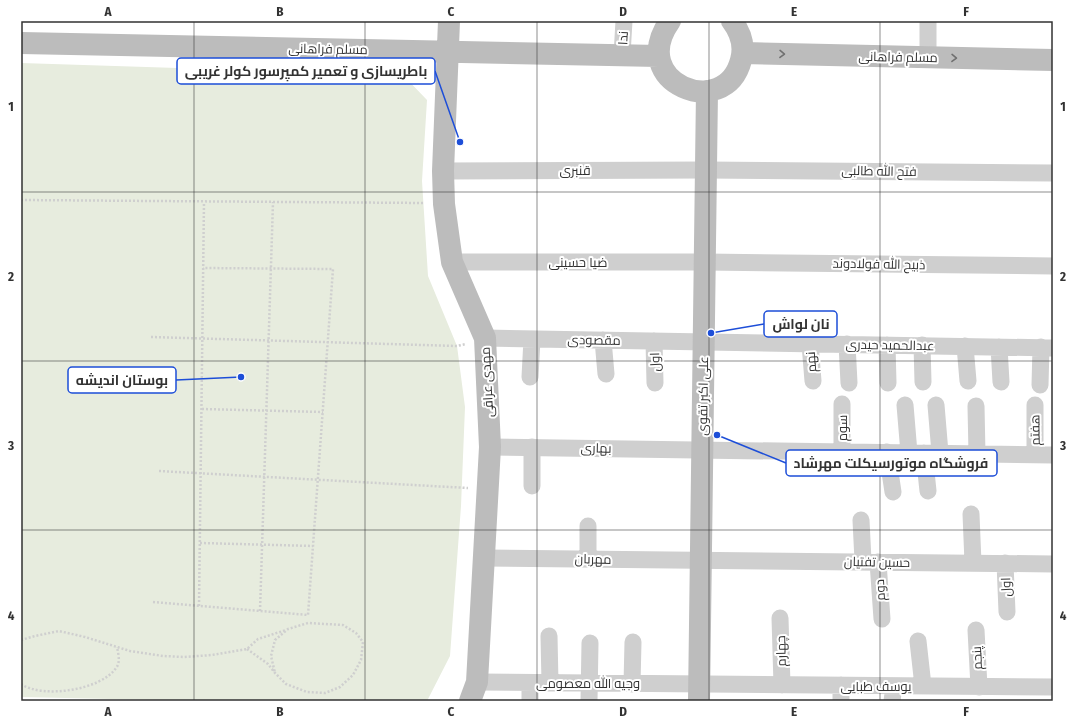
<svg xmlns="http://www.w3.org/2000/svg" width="1074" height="722" viewBox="0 0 1074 722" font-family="'Fira Sans Condensed',Cairo,sans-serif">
	<rect width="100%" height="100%" fill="#fff"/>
	<path fill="#e7ecde" d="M 21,63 L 403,75 L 427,100 L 422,181 L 428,276 L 457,346 L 465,407 L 461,506 L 450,656 L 427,701 L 202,701 L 21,697 Z"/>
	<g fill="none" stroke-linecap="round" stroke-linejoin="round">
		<path stroke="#cfcfcf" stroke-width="2.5" stroke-dasharray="2 2" stroke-linecap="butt" d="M 21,200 L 424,203
			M 151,337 L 457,346 L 466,344
			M 202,409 L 323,412
			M 159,471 L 468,488
			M 200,543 L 313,546
			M 153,602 L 308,615 L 333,269 L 203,268
			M 199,606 L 204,202
			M 260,611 L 273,202
			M 21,640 L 35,636 L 59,631 L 85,637 L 130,651 L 163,656 L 184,657 L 212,655 L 247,649 L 258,639 L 286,630
			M 247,649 L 268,664 L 275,673 L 286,684 L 307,692 L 325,693 L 340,687 L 353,675 L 361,660 L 363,642 L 356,633 L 343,625 L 308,623 L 288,629 L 275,640 L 271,656 L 275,673
			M 21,684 C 43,699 101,690 116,668 C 121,662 118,653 117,647"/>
		<path stroke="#cfcfcf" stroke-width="17" d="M 622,55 L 624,21
			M 928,58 L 928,21
			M 443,171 L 706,170 L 1053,173
			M 452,262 L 705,262 L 1053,266
			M 485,338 L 1053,348
			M 603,340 L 606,374
			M 654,341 L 655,383
			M 810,344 L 813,381
			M 847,344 L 849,383
			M 887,345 L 888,383
			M 922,345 L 923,382
			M 965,346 L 968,381
			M 999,347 L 1001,382
			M 530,377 L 532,339
			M 1040,385 L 1041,347
			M 842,404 L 842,452
			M 905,405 L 909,453
			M 936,405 L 940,453
			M 1035,405 L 1035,454
			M 976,406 L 977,454
			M 490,447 L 1053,455
			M 532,447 L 532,486
			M 887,452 L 893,492
			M 924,453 L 928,491
			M 971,514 L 973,563
			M 861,520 L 863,561
			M 588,526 L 588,559
			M 484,558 L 1053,564
			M 878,562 L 882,619
			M 1005,563 L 1007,612
			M 780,618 L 782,685
			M 976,630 L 979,687
			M 549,636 L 550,683
			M 918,641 L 923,686
			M 477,682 L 1053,687
			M 530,683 L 530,701
			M 632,684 L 633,642
			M 841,685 L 841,701
			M 589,701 L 590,643
			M 892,701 L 894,686"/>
		<path stroke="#bcbcbc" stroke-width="22" d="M 449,21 L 443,171 L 444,204 L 452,262 L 485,338 L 490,447 L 477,682 L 470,701
			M 670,21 C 626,83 725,122 741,60 C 745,46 741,33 732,21
			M 21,43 L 659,56
			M 743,53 L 1053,60
			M 699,701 L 707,91"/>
	</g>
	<defs><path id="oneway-chevron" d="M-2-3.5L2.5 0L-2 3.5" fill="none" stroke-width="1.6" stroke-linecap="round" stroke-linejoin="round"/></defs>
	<g stroke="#707070">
		<use href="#oneway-chevron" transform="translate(782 54) rotate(1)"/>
		<use href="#oneway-chevron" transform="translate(954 58) rotate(1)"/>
	</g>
	<path fill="none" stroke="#323232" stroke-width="1" stroke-opacity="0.55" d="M 194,21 L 194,701M 365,21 L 365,701M 537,21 L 537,701M 709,21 L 709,701M 880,21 L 880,701M 21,192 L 1053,192M 21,361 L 1053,361M 21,530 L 1053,530"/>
	<g text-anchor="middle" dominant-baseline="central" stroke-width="4" stroke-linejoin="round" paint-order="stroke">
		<g font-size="13" fill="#323232" stroke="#fff">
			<text transform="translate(623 38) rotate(-87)">ندا</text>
			<text transform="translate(328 49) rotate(1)">مسلم فراهانی</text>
			<text transform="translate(898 57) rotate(1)">مسلم فراهانی</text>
			<text x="575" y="170">قنبری</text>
			<text transform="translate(879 171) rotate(1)">فتح الله طالبی</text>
			<text x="578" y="262">ضیا حسینی</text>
			<text transform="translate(879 264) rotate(1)">ذبیح الله فولادوند</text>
			<text transform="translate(594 340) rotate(1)">مقصودی</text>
			<text transform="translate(890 345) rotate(1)">عبدالحمید حیدری</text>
			<text transform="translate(655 362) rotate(-92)">اول</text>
			<text transform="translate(811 362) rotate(-94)">نهم</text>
			<text transform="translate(487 382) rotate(-93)">مهدی عراقی</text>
			<text transform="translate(703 396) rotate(-89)">علی اکبر تقوی</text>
			<text transform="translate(842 428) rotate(-90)">سوم</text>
			<text transform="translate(1035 430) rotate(-91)">هفتم</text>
			<text transform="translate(596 448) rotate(1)">بهاری</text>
			<text transform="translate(593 559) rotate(1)">مهربان</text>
			<text transform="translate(877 562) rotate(1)">حسین تفتیان</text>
			<text transform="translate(1006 587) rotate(-92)">اول</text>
			<text transform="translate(880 590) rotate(-93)">دوم</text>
			<text transform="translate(781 651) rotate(-91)">چهارم</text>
			<text transform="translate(977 658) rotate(-93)">پنجم</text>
			<text x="588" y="683">وجیه الله معصومی</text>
			<text x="876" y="686">یوسف طبایی</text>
		</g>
	</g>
	<path fill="none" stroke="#1d4ed8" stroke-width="1.5" d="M460 142L435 71M711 333L764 324M241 377L176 380M717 435L786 463"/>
	<g fill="#1d4ed8" stroke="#fff" stroke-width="1.5">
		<circle cx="460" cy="142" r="4"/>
		<circle cx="711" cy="333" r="4"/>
		<circle cx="241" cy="377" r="4"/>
		<circle cx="717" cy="435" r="4"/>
	</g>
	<g fill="#fff" stroke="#1d4ed8" stroke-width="1.5">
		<rect x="177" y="58" width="258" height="26" rx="4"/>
		<rect x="764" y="311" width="73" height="26" rx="4"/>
		<rect x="68" y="367" width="108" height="26" rx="4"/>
		<rect x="786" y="450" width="211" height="26" rx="4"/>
	</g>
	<g font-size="14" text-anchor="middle" font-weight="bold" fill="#323232">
		<text x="306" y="76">باطریسازی و تعمیر کمپرسور کولر غریبی</text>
		<text x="801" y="329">نان لواش</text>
		<text x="122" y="385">بوستان اندیشه</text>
		<text x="891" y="468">فروشگاه موتورسیکلت مهرشاد</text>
	</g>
	<rect width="1074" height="722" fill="none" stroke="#ffffff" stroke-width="44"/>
	<rect x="22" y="22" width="1030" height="678" fill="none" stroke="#323232" stroke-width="1.5"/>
	<g font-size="13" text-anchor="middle" font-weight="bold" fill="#323232">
		<text x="108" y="16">A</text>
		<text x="280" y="16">B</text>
		<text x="451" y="16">C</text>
		<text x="623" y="16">D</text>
		<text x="794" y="16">E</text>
		<text x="966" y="16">F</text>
		<text x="11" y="111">1</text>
		<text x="1063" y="111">1</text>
		<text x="11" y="281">2</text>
		<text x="1063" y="281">2</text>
		<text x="11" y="450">3</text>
		<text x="1063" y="450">3</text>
		<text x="11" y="620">4</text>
		<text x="1063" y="620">4</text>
		<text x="108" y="716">A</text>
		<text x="280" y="716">B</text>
		<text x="451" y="716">C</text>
		<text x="623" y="716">D</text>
		<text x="794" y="716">E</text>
		<text x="966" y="716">F</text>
	</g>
</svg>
